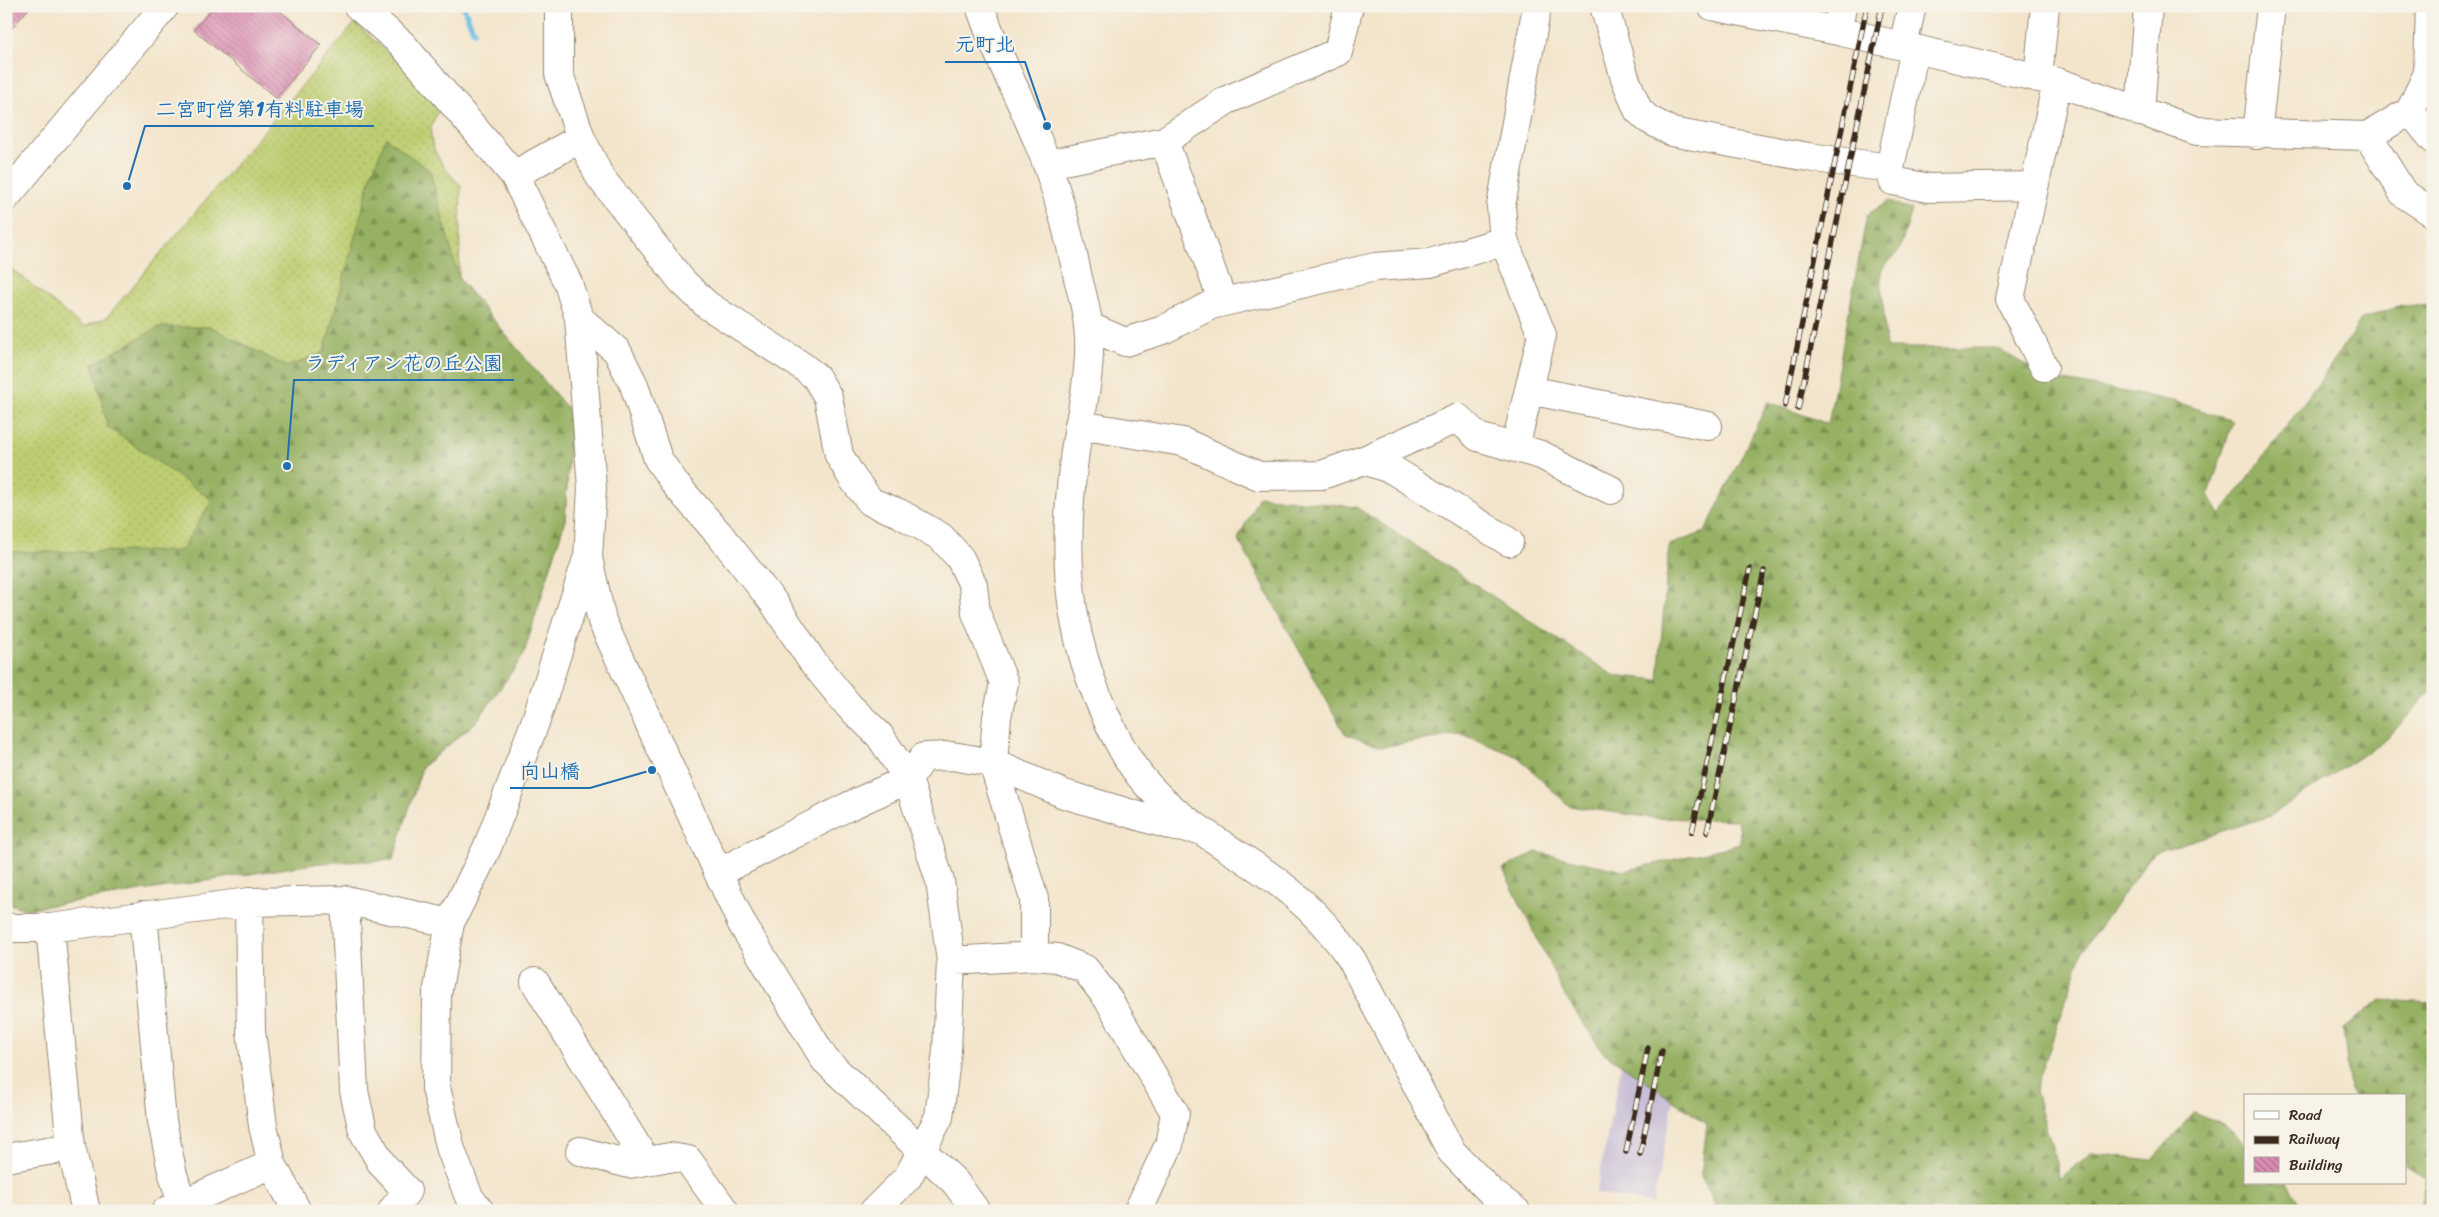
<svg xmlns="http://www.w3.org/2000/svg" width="2439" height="1217" viewBox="0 0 2439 1217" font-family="Sriracha,'Klee One',sans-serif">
	<defs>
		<pattern id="grass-dots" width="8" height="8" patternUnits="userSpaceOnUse" patternTransform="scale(1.25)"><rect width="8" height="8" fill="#bdce71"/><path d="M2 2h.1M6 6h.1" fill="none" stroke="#a3b161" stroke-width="1.8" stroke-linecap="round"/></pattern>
		<pattern id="forest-firs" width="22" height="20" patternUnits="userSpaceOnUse" patternTransform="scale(1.25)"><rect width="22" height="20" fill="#96b163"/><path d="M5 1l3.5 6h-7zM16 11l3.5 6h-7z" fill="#7c9051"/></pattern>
		<pattern id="building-back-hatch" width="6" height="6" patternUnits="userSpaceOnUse" patternTransform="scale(1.25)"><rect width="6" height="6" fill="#da8ab2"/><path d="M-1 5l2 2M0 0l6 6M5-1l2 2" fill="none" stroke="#b27190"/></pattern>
	</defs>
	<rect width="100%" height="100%" fill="#f7f3e8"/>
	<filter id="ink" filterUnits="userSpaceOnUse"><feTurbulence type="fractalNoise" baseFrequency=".02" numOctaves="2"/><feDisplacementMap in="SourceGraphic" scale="10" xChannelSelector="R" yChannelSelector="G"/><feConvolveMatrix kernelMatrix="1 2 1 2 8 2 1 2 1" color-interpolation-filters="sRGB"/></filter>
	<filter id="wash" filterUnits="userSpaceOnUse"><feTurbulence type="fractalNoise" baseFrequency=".0096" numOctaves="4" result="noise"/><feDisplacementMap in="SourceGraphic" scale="20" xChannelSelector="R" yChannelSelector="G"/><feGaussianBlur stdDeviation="1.12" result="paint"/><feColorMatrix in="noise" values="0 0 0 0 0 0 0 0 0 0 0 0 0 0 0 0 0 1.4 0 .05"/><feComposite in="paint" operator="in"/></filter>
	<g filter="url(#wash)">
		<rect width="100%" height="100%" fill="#f3e5cc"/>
		<path fill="#c9bfd7" d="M 1630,1021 L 1687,1032 L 1653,1204 L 1596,1193 Z"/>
		<path fill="url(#grass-dots)" stroke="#7c7c48" d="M 355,23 L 408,70 L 440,110 C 417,137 442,166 461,186 L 459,279 L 571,413 L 565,520 L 523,656 L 476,722 L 422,767 L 393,860 L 319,863 L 27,909 L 6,903 L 6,264 L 83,327 L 106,318 Z"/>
		<path fill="url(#forest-firs)" stroke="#686e40" d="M 386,138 L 430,171 L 459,279 L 571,413 L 565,520 L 523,656 L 476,722 L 422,767 L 393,860 L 319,863 L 27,909 L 6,903 L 6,550 L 9,552 L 181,551 L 212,500 L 108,427 L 93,364 L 159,327 L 211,327 L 287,367 L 324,352 L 372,173 Z
			M 1889,201 L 1912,210 L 1899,251 L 1881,270 L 1886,348 L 1996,348 L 2049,378 L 2174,401 L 2233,421 L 2209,494 L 2220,515 L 2316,387 L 2362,319 L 2401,306 L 2433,304 L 2433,688 L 2387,739 L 2270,816 L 2153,853 L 2083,950 L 2035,1091 L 2058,1166 L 2059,1179 L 2092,1153 L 2152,1160 L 2194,1112 L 2224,1124 L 2245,1145 L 2245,1183 L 2287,1183 L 2304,1211 L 1719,1211 L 1701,1176 L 1707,1124 L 1603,1052 L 1566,998 L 1503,869 L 1536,852 L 1624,871 L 1741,844 L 1738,820 L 1654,818 L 1569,806 L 1518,757 L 1462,734 L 1381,747 L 1345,734 L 1238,539 L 1259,496 L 1356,507 L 1613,675 L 1658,680 L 1669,545 L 1705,532 L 1768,402 L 1828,424 L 1867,215 Z
			M 2380,1000 L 2433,1003 L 2433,1211 L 2420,1211 L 2427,1177 L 2405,1165 L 2405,1096 L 2354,1096 L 2350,1089 L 2343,1028 Z"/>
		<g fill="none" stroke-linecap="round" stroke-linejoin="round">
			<path stroke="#69bee5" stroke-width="5.5" d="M 463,6 L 474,32"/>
		</g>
		<g id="blocks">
			<path fill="url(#building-back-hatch)" d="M 6,6 L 31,6 L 6,35 Z
				M 214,6 L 274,6 L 321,45 L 276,98 L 194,30 Z"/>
		</g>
	</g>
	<g filter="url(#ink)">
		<use href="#blocks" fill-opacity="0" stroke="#978875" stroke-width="1"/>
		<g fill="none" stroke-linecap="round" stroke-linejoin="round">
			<g stroke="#978875" stroke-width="30">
				<path id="minor" d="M 358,6 L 402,44 L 514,175 L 568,283 L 579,318 L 592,488 L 588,558 L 602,621 L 742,924 L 825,1060 L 955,1182 L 976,1211
					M 559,6 L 559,74 L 581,138 L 600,177 L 682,281 L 707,305 L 802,366 L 816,377 L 828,397 L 839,455 L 853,479 L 871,502 L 899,513 L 941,537 L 960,558 L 973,585 L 976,613 L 1004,683 L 997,717 L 993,763 L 1034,899 L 1034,956
					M 980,6 C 995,52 1018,93 1036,137 C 1056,182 1068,230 1078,278 C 1082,294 1087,310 1088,326 C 1093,367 1081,411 1075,451 C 1060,565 1067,650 1124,752 C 1155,809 1217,839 1268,875 C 1302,899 1329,926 1352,960 L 1451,1151 L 1492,1193 L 1516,1211
					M 1604,6 L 1625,78 L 1638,110 L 1648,119 L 1672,132 L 1808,157 L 1890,168
					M 1712,6 L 1838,31 L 2057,82 L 2197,131 L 2368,136 L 2410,111 L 2428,73 L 2430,6
					M 1838,31 L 1842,6
					M 1903,46 L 1912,6
					M 1915,49 L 1890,168 L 1893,181 L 1929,188 L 2033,186
					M 2038,78 L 2045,6
					M 2410,111 L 2433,139
					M 2140,112 L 2148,6
					M 2257,135 L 2271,6
					M 2368,136 L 2403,193 L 2433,213
					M 1164,141 L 1223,302
					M 1048,164 L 1164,141 L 1227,100 L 1338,52 L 1349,6
					M 514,175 L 581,138
					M 6,197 L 165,6
					M 1504,241 L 1542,335 L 1515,448
					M 579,318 L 617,351 L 634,385 L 658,459 L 676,485 L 719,534 L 774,603 L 812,661 L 849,706 L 880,736 L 908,779 L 940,881 L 951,961 L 947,1051 L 939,1117 L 908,1177 L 874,1211
					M 1088,326 L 1125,342 L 1163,330 L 1211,305 L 1375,267 L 1430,263 L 1504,241 L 1501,206 L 1537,6
					M 2044,367 L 2010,299 L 2057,82
					M 1529,390 L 1708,426
					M 1079,425 L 1183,442 L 1259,476 L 1322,475 L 1364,460 L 1458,418 L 1478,437 L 1541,455 L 1611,490
					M 1364,460 L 1393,470 L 1509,542
					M 718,873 L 847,807 L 908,779 L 924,757 L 952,756 L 993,763 L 1064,794 L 1176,827 L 1194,829
					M 345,900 L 354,1091 L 363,1131 L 382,1164 L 407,1191 L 392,1211
					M 249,902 L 251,1031 L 263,1126 L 272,1164 L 297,1211
					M 143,915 L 162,1121 L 172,1171 L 184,1211
					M 6,928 L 50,928 L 249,902 L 345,900 L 450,923
					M 50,928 L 71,1147 L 86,1211
					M 951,961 L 1034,956 L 1057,958 L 1085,969 L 1108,999 L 1175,1113 L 1169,1145 L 1138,1211
					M 535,982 L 646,1161
					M 580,1151 L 629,1164 L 670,1157 L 688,1160 L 725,1211
					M 6,1158 L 71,1147
					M 166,1211 L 272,1164
					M 480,1211 L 469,1197 L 451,1150 L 436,1088 L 437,994 L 450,923 L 487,848 L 536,720 L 587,559"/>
			</g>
			<use href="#minor" stroke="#fff" stroke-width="28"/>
			<g stroke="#3b2a1e" stroke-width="5.5">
				<path id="rail" d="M 1785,406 L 1867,6
					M 1798,409 L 1882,6
					M 1692,832 L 1750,569
					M 1707,832 L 1764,571
					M 1626,1152 L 1648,1048
					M 1640,1154 L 1662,1051"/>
			</g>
			<use href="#rail" stroke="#f7f3e8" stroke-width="4" stroke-dasharray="11" stroke-linecap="butt"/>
		</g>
	</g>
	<path fill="none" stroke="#1f6fb2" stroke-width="2" d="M1047 126L1025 62H945M127 186L145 126H374M287 466L294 380H514M652 770L590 788H510"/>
	<g fill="#1f6fb2" stroke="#f7f3e8" stroke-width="2">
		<circle cx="1047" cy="126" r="5"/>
		<circle cx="127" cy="186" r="5"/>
		<circle cx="287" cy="466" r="5"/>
		<circle cx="652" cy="770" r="5"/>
	</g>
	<g font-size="20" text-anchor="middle" font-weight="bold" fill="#1f6fb2" stroke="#f7f3e8" stroke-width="4" stroke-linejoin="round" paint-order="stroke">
		<text x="985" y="51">元町北</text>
		<text x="260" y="116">二宮町営第1有料駐車場</text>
		<text x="404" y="370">ラディアン花の丘公園</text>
		<text x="550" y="778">向山橋</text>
	</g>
	<rect width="2439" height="1217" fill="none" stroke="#f7f3e8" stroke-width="25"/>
	<rect x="2244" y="1094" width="162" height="90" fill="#f7f3e8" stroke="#aca397"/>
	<rect x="2254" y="1111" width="25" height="8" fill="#ffffff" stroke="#aca397"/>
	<text x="2289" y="1120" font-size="15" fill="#3b2a1e">Road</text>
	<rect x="2254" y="1136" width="25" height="8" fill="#3b2a1e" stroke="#aca397"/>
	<text x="2289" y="1144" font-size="15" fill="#3b2a1e">Railway</text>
	<rect x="2254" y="1157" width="25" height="15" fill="url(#building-back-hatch)" stroke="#aca397"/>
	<text x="2289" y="1170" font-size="15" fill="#3b2a1e">Building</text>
</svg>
